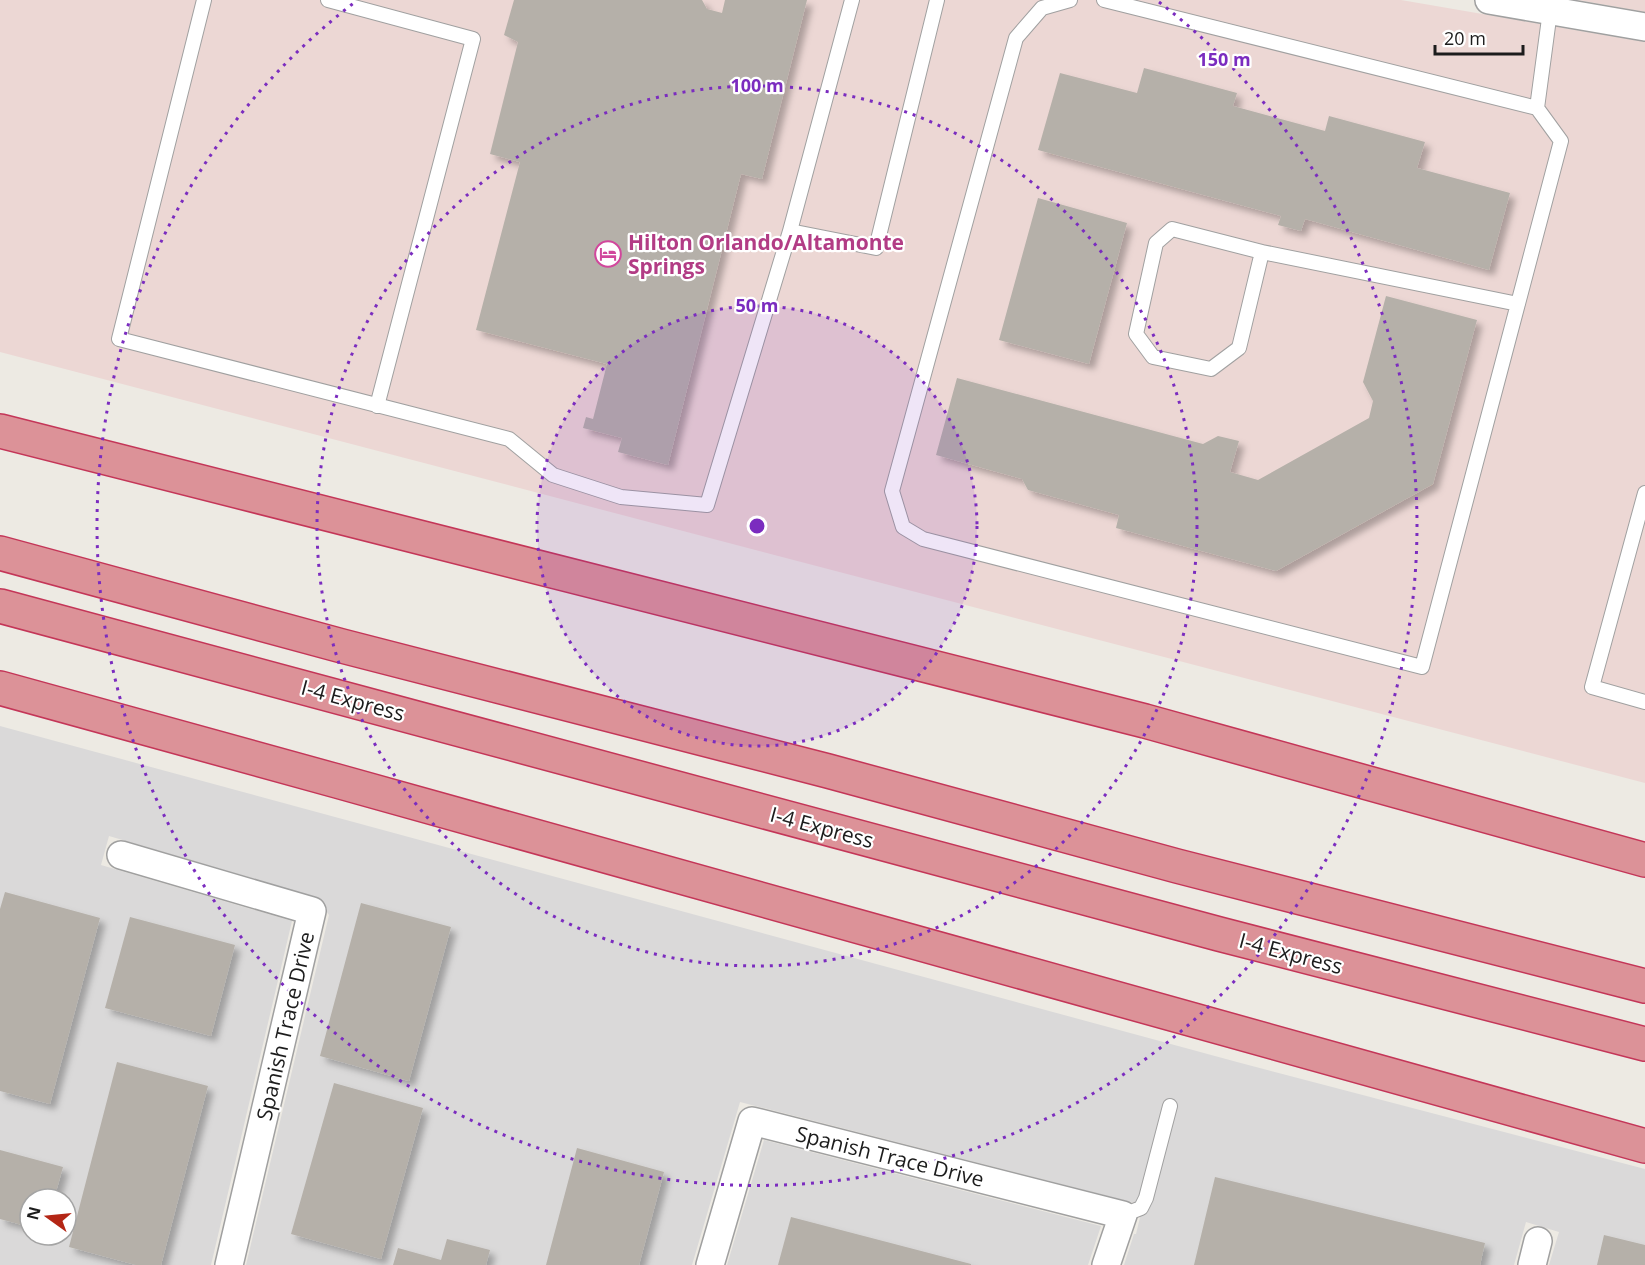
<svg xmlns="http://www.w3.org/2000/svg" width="1645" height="1265" viewBox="0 0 1645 1265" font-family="'Open Sans',sans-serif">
	<defs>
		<filter id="shadow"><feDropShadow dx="5.5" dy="5.5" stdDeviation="3" flood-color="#0004"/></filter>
	</defs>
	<rect width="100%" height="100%" fill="#edeae3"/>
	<path fill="#dad9d9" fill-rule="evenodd" d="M 0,726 L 1237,1062 L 1645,1169 L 1645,1265 L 1549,1265 L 1559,1232 L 1526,1222 L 1514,1265 L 1124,1265 L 1134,1234 L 1136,1234 L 1143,1205 L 740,1102 L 692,1265 L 246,1265 L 329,915 L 316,897 L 109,836 L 101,865 L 292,921 L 211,1265 L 0,1265 ZM 30,1199 L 66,1199 L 66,1235 L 30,1235 Z
		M 764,1140 L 1101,1226 L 1088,1265 L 727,1265 Z"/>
	<path fill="#ecd7d4" d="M 0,0 L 1401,0 L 1645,42 L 1645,783 L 0,352 Z
		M 1578,0 L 1645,0 L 1645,12 Z"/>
	<path fill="#b5b0a9" filter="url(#shadow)" d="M 514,0 L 702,0 L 707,9 L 722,13 L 725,0 L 807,0 L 762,179 L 741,174 L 668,465 L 618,452 L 622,438 L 583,428 L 586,417 L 593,419 L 607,364 L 476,330 L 520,162 L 490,154 L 518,42 L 504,35 Z
		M 1144,68 L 1237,93 L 1233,106 L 1325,131 L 1329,116 L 1425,142 L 1417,168 L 1510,193 L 1489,270 L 1305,219 L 1301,231 L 1278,225 L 1281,216 L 1038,150 L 1060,73 L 1137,93 Z
		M 1038,198 L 1127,223 L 1089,364 L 999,340 Z
		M 1386,296 L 1477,320 L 1433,484 L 1276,571 L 1116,528 L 1119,515 L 1028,490 L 1022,479 L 936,455 L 957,378 L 1203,444 L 1218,436 L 1239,441 L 1230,472 L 1258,480 L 1369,418 L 1373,401 L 1363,382 Z
		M 5,892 L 100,918 L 50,1104 L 0,1091 L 0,909 Z
		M 361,903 L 451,927 L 409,1081 L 320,1056 Z
		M 130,917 L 235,945 L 211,1036 L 105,1008 Z
		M 117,1062 L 208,1086 L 161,1265 L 136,1265 L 69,1247 Z
		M 334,1083 L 423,1108 L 381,1259 L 291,1234 Z
		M 577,1148 L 664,1172 L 639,1265 L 546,1265 Z
		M 0,1150 L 63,1167 L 54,1199 L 30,1199 L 30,1227 L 0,1219 Z
		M 1215,1177 L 1485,1243 L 1480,1265 L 1194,1265 Z
		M 791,1217 L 971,1264 L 971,1265 L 778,1265 Z
		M 1604,1235 L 1645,1245 L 1645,1265 L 1597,1265 Z
		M 447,1239 L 490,1250 L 486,1265 L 393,1265 L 398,1248 L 441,1260 Z"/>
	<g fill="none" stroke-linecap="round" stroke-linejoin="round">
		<g stroke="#a0a0a0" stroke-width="16">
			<path id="lane" d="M 204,0 L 119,339 L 509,439 L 553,475 L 621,497 L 707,505 L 790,231 L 876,248 L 937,0
				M 328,0 L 473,39 L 377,406
				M 1070,0 L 1042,8 L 1016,38 L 892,491 L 903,527 L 923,539 L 1422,667 L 1561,141 L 1537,108 L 1550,11
				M 1104,0 L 1537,108
				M 790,231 L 852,0
				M 1262,252 L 1172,229 L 1156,243 L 1136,334 L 1153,357 L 1211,369 L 1239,348 L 1262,252 L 1518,304
				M 1645,493 L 1592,687 L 1645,702
				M 1123,1215 L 1141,1208 L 1146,1198 L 1170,1106"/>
		</g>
		<g stroke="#a0a0a0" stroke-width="30">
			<path id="street" d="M 1489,0 L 1645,27
				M 121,855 L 312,911 L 229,1265
				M 710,1265 L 752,1121 L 1123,1215 L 1106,1265
				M 1532,1265 L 1538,1241"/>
		</g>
		<g stroke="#c43658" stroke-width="36">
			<path id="highway" d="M 0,431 L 1145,721 L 1645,860
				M 0,553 L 342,646 L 828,771 L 1177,866 L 1645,986
				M 0,606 L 1219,934 L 1645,1044
				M 0,688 L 337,781 L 1645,1146"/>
		</g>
		<use href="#lane" stroke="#fff" stroke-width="14"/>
		<use href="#street" stroke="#fff" stroke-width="27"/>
		<use href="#highway" stroke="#dc9298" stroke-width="33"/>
	</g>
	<circle cx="757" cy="526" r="220" fill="#7b2cbf" fill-opacity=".12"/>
	<g fill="none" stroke="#7b2cbf" stroke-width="3" stroke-dasharray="3 6">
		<circle cx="757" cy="526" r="220"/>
		<circle cx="757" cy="526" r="440"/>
		<path d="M1159 2A660 660 0 1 1 355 2"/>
	</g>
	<defs>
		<g id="hotel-ring" transform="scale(1.35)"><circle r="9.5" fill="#fff" stroke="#d1479c" stroke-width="1.5"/><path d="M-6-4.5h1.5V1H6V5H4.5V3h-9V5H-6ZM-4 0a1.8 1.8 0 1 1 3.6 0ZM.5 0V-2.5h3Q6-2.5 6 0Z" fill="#d1479c"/></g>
	</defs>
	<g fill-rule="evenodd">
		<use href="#hotel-ring" x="608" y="254"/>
	</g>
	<g text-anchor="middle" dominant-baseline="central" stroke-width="4.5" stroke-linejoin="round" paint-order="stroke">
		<g font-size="21" font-weight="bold" fill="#b23c85" stroke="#fff" text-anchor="start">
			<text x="628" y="242">Hilton Orlando/Altamonte<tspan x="628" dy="24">Springs</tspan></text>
		</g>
		<g font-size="21" fill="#1c1c1c" stroke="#fff">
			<text transform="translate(353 700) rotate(15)">I-4 Express</text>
			<text transform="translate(822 827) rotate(15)">I-4 Express</text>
			<text transform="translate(1291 953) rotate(15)">I-4 Express</text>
			<text transform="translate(285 1026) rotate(-77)">Spanish Trace Drive</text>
			<text transform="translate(890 1156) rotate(14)">Spanish Trace Drive</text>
		</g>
	</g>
	<circle cx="757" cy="526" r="9" fill="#7b2cbf" stroke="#fff" stroke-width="3"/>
	<g font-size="18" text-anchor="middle" font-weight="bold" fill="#7b2cbf" stroke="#fff" stroke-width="4.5" stroke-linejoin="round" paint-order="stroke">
		<text x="1224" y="66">150 m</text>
		<text x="757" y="92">100 m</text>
		<text x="757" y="312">50 m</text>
	</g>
	<g transform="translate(48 1217) rotate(285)"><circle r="28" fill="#ffffff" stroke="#a4a4a4" stroke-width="1.5"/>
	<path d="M0-4.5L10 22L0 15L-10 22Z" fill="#b42615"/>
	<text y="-9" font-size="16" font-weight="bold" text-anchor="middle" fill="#1c1c1c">N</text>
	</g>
	<path d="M1435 45v9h88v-9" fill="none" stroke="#1c1c1c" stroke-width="3"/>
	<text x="1444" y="45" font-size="18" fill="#1c1c1c" stroke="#ffffff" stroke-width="4.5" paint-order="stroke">20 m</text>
</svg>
